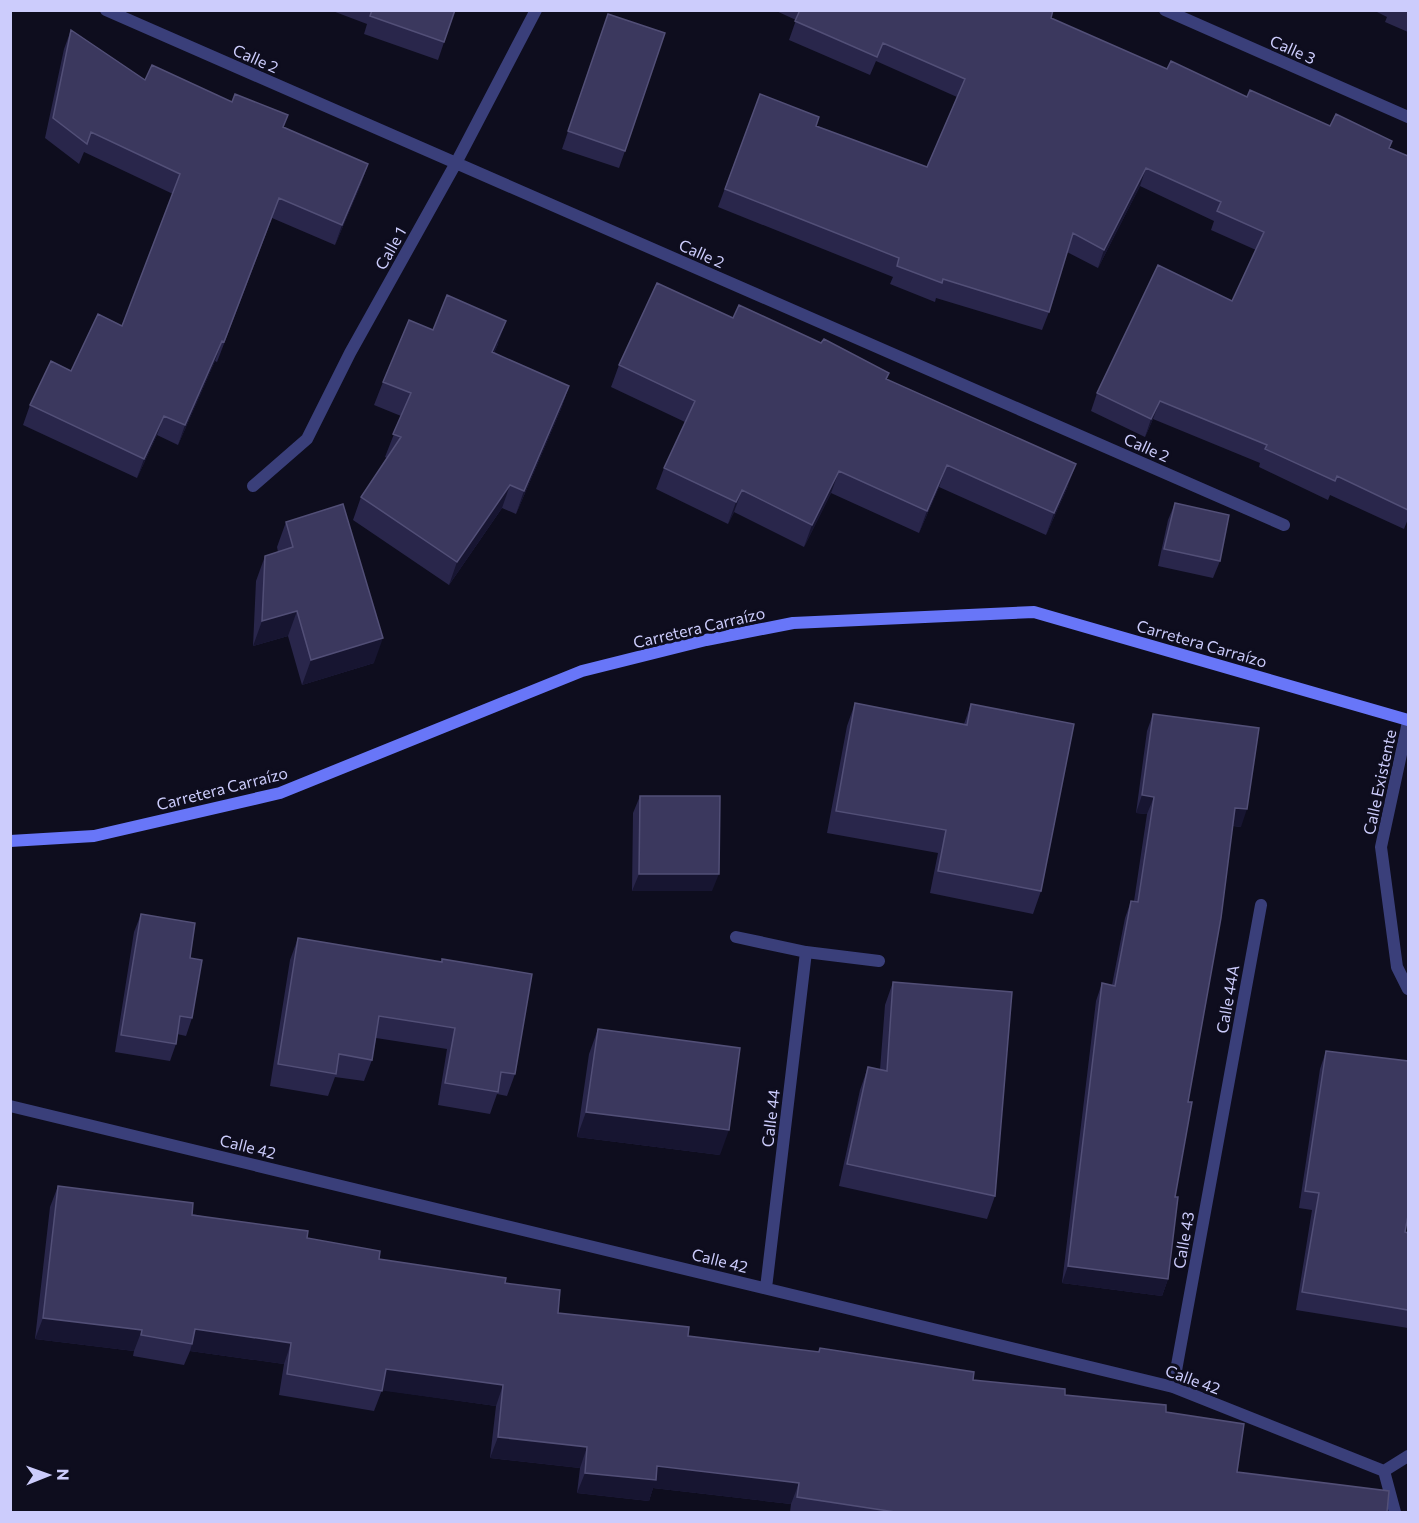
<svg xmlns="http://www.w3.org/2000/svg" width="1419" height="1523" viewBox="0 0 1419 1523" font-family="Commissioner,sans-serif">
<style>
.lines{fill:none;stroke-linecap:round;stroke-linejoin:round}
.street{stroke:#3a3f7a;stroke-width:12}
.secondary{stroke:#6876f8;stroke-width:12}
.wall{fill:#29264b}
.shaded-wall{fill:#171531}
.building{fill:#3b385e;stroke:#524f77;stroke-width:1.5}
.labels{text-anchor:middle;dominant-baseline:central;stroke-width:6;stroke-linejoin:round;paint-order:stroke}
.street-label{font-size:16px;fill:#ccccfc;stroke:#0e0d1e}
</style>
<rect width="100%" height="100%" fill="#0e0d1e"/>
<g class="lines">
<path class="street" d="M 106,10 L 1284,525
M 1165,10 L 1408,117
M 253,486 L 307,439 L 350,353 L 456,163 L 536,10
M 1408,722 L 1381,847 L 1397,967 L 1408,989
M 736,937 L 806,952 L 879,961
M 10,1106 L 1173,1387 L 1384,1471 L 1408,1456
M 766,1288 L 806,952
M 1173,1387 L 1261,905
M 1384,1471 L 1395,1512"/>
<path class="secondary" d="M 10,841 L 94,836 L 280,793 L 582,671 L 706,640 L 793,623 L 1034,612 L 1408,720"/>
</g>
<path class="wall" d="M 330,10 L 455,10 L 438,60 L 364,34 L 367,24 Z
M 774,10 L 1053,10 L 1051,18 L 1167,69 L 1330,126 L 1390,148 L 1408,156 L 1408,519 L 1404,529 L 1330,495 L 1328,500 L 1259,467 L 1260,463 L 1153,419 L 1145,437 L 1091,411 L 1097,393 L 1232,301 L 1256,250 L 1211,230 L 1214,221 L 1140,186 L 1098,268 L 1067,252 L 1049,312 L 1042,330 L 936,298 L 935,302 L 890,284 L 893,277 L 718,207 L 760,94 L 816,126 L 927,167 L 957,97 L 876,61 L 870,75 L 789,40 L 796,20 Z
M 1373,10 L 1408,10 L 1408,32 L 1385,22 L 1387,17 Z
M 608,14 L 625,151 L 619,168 L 562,149 Z
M 71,30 L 145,80 L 283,127 L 368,164 L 361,184 L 335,245 L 272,218 L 217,362 L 215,361 L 178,445 L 157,435 L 137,478 L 23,425 L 30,405 L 122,326 L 173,194 L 84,152 L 79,164 L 45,138 L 64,49 Z
M 733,318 L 821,343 L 889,373 L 887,379 L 1068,486 L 1046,535 L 939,487 L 919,533 L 831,493 L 804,547 L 734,512 L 728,524 L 656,489 L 664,468 L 685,422 L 611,387 L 619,365 Z
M 433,330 L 498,344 L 494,353 L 569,386 L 561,409 L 516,514 L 502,508 L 449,585 L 353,520 L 361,497 L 387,458 L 385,457 L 401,416 L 374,405 L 383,382 Z
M 1175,503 L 1220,561 L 1213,578 L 1158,566 L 1168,520 Z
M 286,522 L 374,663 L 302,685 L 288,636 L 253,646 L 256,581 L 265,556 L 278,552 L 277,547 Z
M 855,703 L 964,724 L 971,704 L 1041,891 L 1033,914 L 930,893 L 938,853 L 827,833 L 847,726 Z
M 1153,714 L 1241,827 L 1233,826 L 1188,1102 L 1175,1197 L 1168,1279 L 1162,1296 L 1062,1283 L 1096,1001 L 1102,983 L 1112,985 L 1125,918 L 1131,901 L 1134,901 L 1147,814 L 1136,813 L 1147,731 Z
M 640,796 L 712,891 L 632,891 L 633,813 Z
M 141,914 L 190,958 L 192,1018 L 186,1036 L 177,1034 L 176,1044 L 170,1061 L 115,1052 L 134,932 Z
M 298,938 L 441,962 L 442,959 L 515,1074 L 507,1096 L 497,1094 L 490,1114 L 438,1105 L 447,1049 L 376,1038 L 372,1060 L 364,1081 L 335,1077 L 328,1096 L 270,1086 L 290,960 Z
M 893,982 L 995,1196 L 987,1219 L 839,1186 L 860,1090 L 868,1067 L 880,1070 L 885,1005 Z
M 598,1029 L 720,1155 L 577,1137 L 589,1054 Z
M 1326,1051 L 1405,1232 L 1408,1233 L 1408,1328 L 1296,1310 L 1312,1210 L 1299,1208 L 1320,1069 Z
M 58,1186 L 307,1238 L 379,1259 L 505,1283 L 558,1313 L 688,1336 L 818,1352 L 820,1348 L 973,1380 L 1166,1412 L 1237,1472 L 1387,1512 L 790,1512 L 791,1504 L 653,1488 L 649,1501 L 577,1493 L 580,1468 L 490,1458 L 496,1406 L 382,1390 L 374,1411 L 279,1395 L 284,1364 L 190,1351 L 184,1365 L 133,1356 L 134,1351 L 35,1339 L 50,1207 Z"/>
<path class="shaded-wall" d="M 368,164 L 361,184 L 335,245 L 342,225 Z
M 1146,168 L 1140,186 L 1098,268 L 1104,250 Z
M 506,321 L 498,344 L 484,375 L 492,352 Z
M 222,341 L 215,361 L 178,445 L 185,425 Z
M 569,386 L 561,409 L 516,514 L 524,491 Z
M 1160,401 L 1153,419 L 1145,437 L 1151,419 Z
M 164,416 L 157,435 L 137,478 L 144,459 Z
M 1076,464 L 1068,486 L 1046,535 L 1054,513 Z
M 947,465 L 939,487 L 919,533 L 927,511 Z
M 839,471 L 831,493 L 804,547 L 812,525 Z
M 510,485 L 502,508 L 449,585 L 457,562 Z
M 742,490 L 734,512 L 728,524 L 736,502 Z
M 297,611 L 288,636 L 253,646 L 262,621 Z
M 383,638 L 374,663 L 302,685 L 311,660 Z
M 1142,795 L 1154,797 L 1147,814 L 1136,813 Z
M 1235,808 L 1247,809 L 1241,827 L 1229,825 Z
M 639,874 L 719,874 L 712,891 L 632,891 Z
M 586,1112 L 729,1130 L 720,1155 L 577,1137 Z
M 1068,1266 L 1168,1279 L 1162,1296 L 1062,1283 Z
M 43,1318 L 142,1330 L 134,1351 L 35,1339 Z
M 195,1329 L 291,1343 L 284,1364 L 190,1351 L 192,1344 Z
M 386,1369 L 503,1385 L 496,1406 L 378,1390 Z
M 498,1437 L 587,1447 L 580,1468 L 490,1458 Z
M 657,1466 L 799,1483 L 791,1504 L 653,1488 L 649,1501 L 577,1493 L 585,1473 Z"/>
<path class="building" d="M 372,10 L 455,10 L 444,42 L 370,16 Z
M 800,10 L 1053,10 L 1051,18 L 1167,69 L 1171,61 L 1247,97 L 1250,90 L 1330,126 L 1336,114 L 1392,141 L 1389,148 L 1408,156 L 1408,510 L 1337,476 L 1335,481 L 1265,449 L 1267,445 L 1160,401 L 1151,419 L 1097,393 L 1158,265 L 1232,301 L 1264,232 L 1217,211 L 1221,202 L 1146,168 L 1104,250 L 1073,233 L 1049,312 L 943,279 L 942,283 L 897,266 L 899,258 L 725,189 L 760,94 L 819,117 L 816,126 L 927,167 L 965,79 L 883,43 L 877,57 L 795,21 Z
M 608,14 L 665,33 L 625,151 L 568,131 Z
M 71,30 L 145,80 L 152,65 L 232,102 L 235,94 L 288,115 L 283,127 L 368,164 L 342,225 L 279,198 L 224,342 L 222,341 L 185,425 L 164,416 L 144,459 L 30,405 L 51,361 L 71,371 L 98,314 L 122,326 L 180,174 L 91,132 L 87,144 L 53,118 Z
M 657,283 L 733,318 L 739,305 L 821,343 L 824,339 L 889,373 L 886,379 L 1076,464 L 1054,513 L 947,465 L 927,511 L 839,471 L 812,525 L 742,490 L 736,502 L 664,468 L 695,401 L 619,365 Z
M 447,295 L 506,321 L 492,352 L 569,386 L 524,491 L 510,485 L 457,562 L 361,497 L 401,437 L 393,434 L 411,393 L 383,382 L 409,320 L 433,330 Z
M 1175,503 L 1229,515 L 1220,561 L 1164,549 Z
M 343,504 L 383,638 L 311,660 L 297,611 L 262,621 L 265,556 L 293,547 L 286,522 Z
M 855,703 L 967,725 L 971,704 L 1074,724 L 1041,891 L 938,871 L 946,830 L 836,811 Z
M 1153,714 L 1259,728 L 1247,809 L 1235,808 L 1221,918 L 1188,1102 L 1192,1102 L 1175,1197 L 1178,1197 L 1168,1279 L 1068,1266 L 1102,983 L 1115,986 L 1131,901 L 1138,902 L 1154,797 L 1142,795 Z
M 640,796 L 720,796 L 719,874 L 639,874 Z
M 141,914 L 195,923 L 190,958 L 202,960 L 192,1018 L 180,1016 L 176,1044 L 121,1035 Z
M 298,938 L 442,962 L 442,959 L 532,974 L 515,1074 L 501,1072 L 498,1092 L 445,1083 L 455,1028 L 379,1016 L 372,1060 L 339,1054 L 336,1074 L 278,1064 Z
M 893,982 L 1012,992 L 995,1196 L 847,1164 L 868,1067 L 887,1071 Z
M 598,1029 L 740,1048 L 729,1130 L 586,1112 Z
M 1326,1051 L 1408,1061 L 1408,1216 L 1405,1232 L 1408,1233 L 1408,1310 L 1302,1292 L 1319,1193 L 1305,1191 Z
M 58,1186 L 193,1203 L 192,1215 L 308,1231 L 307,1238 L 380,1251 L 379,1259 L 506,1278 L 505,1283 L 560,1290 L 558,1313 L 689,1327 L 688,1336 L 819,1352 L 820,1348 L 974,1372 L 973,1380 L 1065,1389 L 1065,1395 L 1166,1405 L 1166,1412 L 1244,1424 L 1237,1472 L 1389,1491 L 1387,1512 L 895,1512 L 797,1497 L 799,1483 L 657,1466 L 656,1480 L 585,1473 L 587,1447 L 498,1437 L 503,1385 L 386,1369 L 382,1391 L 287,1374 L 291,1343 L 195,1329 L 192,1344 L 141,1335 L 142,1330 L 43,1318 Z"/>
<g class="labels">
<g class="street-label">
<text transform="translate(1293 49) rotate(24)">Calle 3</text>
<text transform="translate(256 58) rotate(24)">Calle 2</text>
<text transform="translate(390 248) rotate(-61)">Calle 1</text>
<text transform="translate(702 253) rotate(24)">Calle 2</text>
<text transform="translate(1147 447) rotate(24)">Calle 2</text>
<text transform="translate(699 627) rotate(-13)">Carretera Carraízo</text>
<text transform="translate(1202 643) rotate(16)">Carretera Carraízo</text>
<text transform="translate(1379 782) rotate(-78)">Calle Existente</text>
<text transform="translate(222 788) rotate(-14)">Carretera Carraízo</text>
<text transform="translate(1227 999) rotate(-80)">Calle 44A</text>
<text transform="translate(770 1118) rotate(-83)">Calle 44</text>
<text transform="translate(248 1146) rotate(14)">Calle 42</text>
<text transform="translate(1183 1240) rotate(-80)">Calle 43</text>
<text transform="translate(720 1260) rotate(14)">Calle 42</text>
<text transform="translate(1193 1379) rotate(20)">Calle 42</text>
</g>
</g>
<rect width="1419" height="1523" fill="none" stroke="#ccccfc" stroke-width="24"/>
<g transform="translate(48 1475) rotate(89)" stroke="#0e0d1e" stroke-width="4.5" paint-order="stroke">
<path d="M0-4.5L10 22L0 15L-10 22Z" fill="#ccccfc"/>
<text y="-9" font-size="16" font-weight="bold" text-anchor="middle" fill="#ccccfc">N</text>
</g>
</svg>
